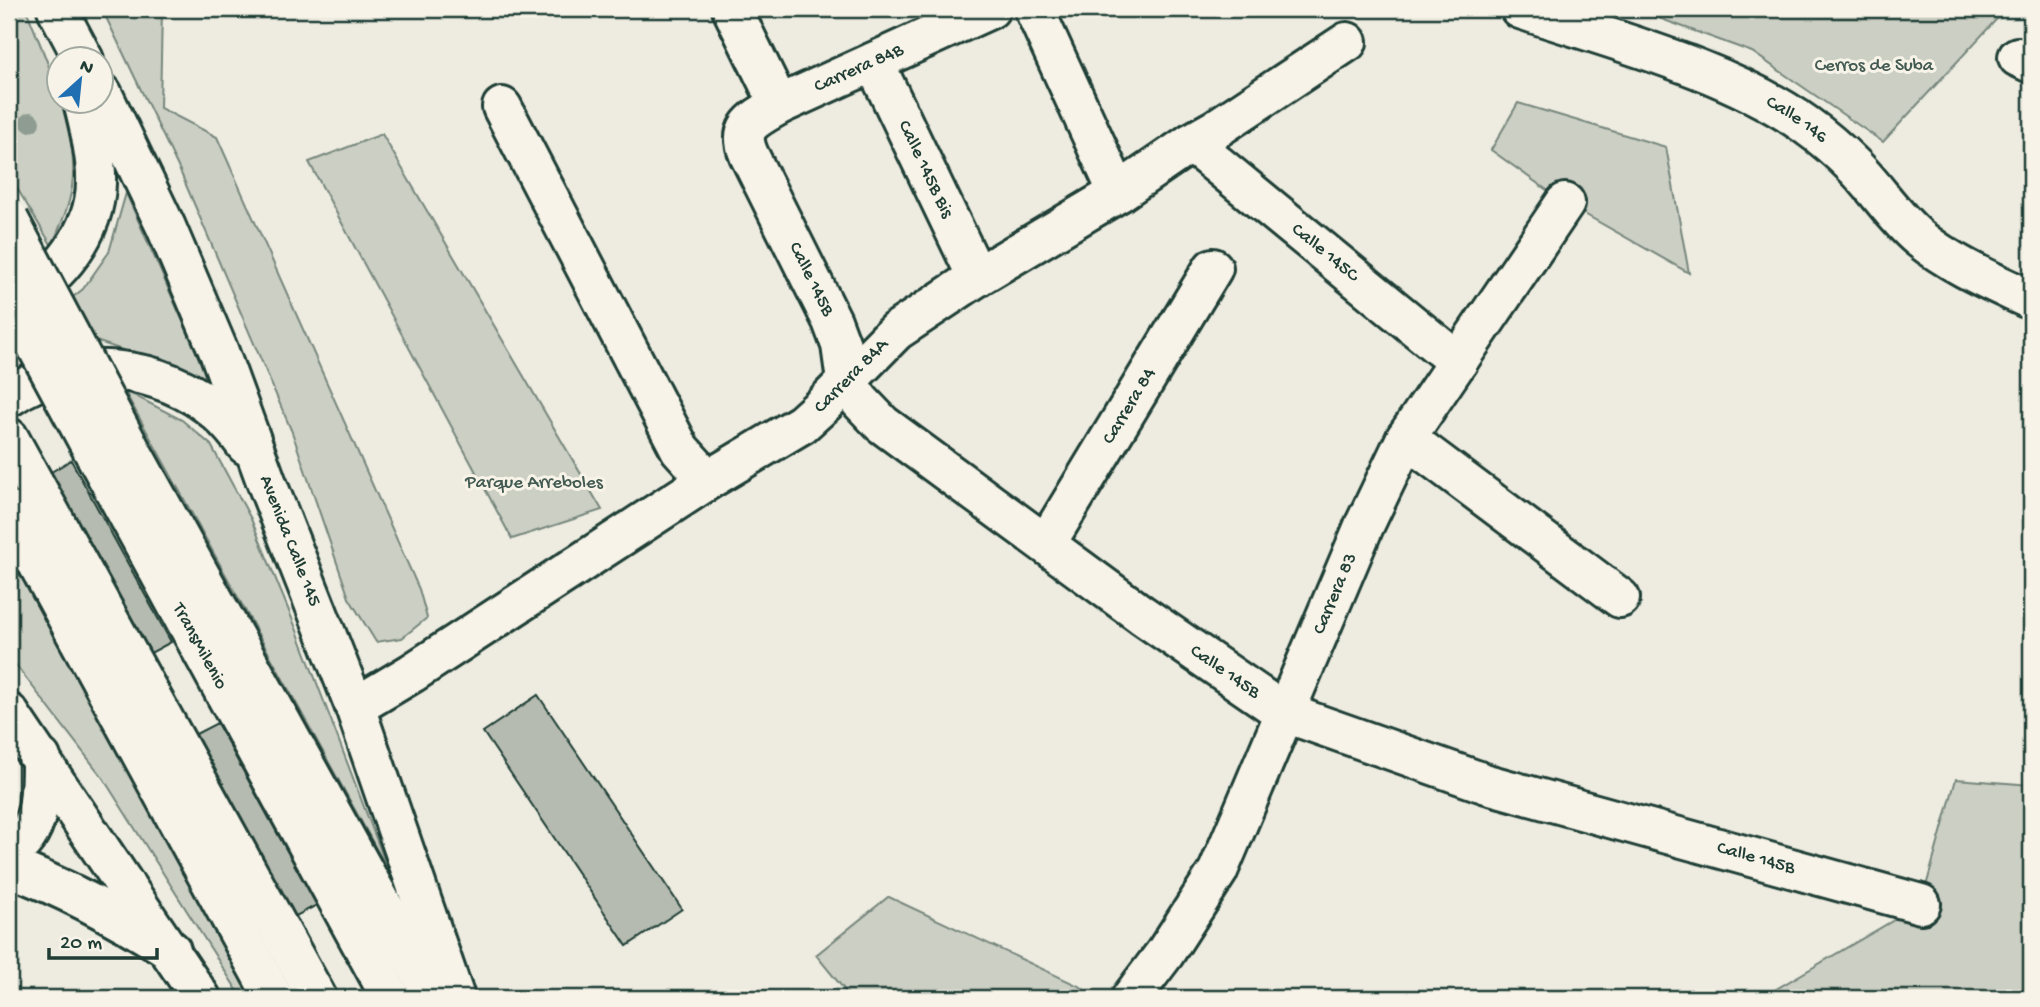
<svg xmlns="http://www.w3.org/2000/svg" width="2040" height="1007" viewBox="0 0 2040 1007" font-family="'Gochi Hand',sans-serif">
<style>
.green{fill:#cccfc4;stroke:#76867c;stroke-width:2}
.building{fill:#b5bbb0;stroke:#1f3d34;stroke-width:2}
.lines{fill:none;stroke-linecap:round;stroke-linejoin:round}
.minor-casing{stroke:#1f3d34;stroke-width:44}
.major-casing{stroke:#1f3d34;stroke-width:44}
.minor{stroke:#f7f3e8;stroke-width:38}
.major{stroke:#f7f3e8;stroke-width:38}
.minor-bridge-casing{stroke:#1f3d34;stroke-width:44;stroke-linecap:butt}
.major-bridge-casing{stroke:#1f3d34;stroke-width:44;stroke-linecap:butt}
.minor-bridge{stroke:#f7f3e8;stroke-width:38}
.major-bridge{stroke:#f7f3e8;stroke-width:38}
.tree{fill:#8f9c92}
.labels{text-anchor:middle;dominant-baseline:central;stroke-width:6;stroke-linejoin:round;paint-order:stroke}
.park-label{font-size:19px;fill:#425a51;stroke:#f7f3e8}
.street-label{font-size:19px;fill:#1f3d34;stroke:#f7f3e8}
</style>
<rect width="100%" height="100%" fill="#eeece1"/>
<filter id="ink" filterUnits="userSpaceOnUse"><feTurbulence type="fractalNoise" baseFrequency=".0143" numOctaves="2"/><feDisplacementMap in="SourceGraphic" scale="14" xChannelSelector="R" yChannelSelector="G"/><feConvolveMatrix kernelMatrix="1 2 1 2 8 2 1 2 1" color-interpolation-filters="sRGB"/></filter>
<g filter="url(#ink)">
<path class="green" d="M 9,9 L 26,9 C 47,63 86,142 69,201 C 65,216 58,231 52,246 L 9,175 Z
M 102,9 L 162,9 L 160,108 L 217,137 L 419,589 L 427,618 L 402,638 L 376,642 L 349,598 L 292,432 L 180,171 Z
M 1634,9 L 2006,9 L 1883,142 L 1752,52 Z
M 1518,103 L 1666,147 L 1689,273 L 1565,203 L 1491,150 Z
M 382,134 L 602,510 L 512,539 L 309,162 Z
M 126,193 L 215,394 L 146,358 L 96,341 L 52,343 L 9,359 L 9,331 L 44,320 L 83,289 L 109,252 Z
M 124,390 L 182,420 L 211,445 L 251,519 L 296,628 L 388,870 Z
M 9,550 L 257,998 L 242,998 L 103,778 L 9,656 Z
M 1956,779 L 2031,785 L 2031,998 L 1761,998 L 1921,904 Z
M 888,897 L 889,897 L 1083,988 L 1075,998 L 851,998 L 816,955 Z"/>
<path class="building" d="M 71,460 L 171,642 L 147,655 L 48,474 Z
M 538,695 L 682,909 L 627,946 L 483,732 Z
M 217,723 L 317,905 L 292,918 L 192,736 Z"/>
<g class="lines">
<g class="minor-casing">
<g id="minor">
<path d="M 732,9 L 779,105"/>
<path id="s1" d="M 990,9 L 779,105 C 756,119 736,125 749,155 L 832,321 L 841,345 L 846,381 L 860,401 L 882,424 L 1142,615 L 1283,712 L 1487,784 L 1921,904"/>
<path d="M 1034,9 L 1118,193"/>
<path id="s2" d="M 1520,9 C 1609,39 1730,70 1806,125 C 1823,137 1840,152 1855,167 C 1877,189 1894,217 1919,238 C 1952,265 1993,282 2031,300"/>
<path d="M 2018,57 L 2031,63"/>
<path id="s3" d="M 874,62 L 977,277"/>
<path d="M 502,107 L 680,449 L 708,480"/>
<path id="s4" d="M 1191,143 L 1458,362"/>
<path d="M 9,438 L 317,998"/>
<path d="M 1406,438 L 1620,598"/>
<path id="s5" d="M 99,462 L 391,998"/>
<path id="s6" d="M 1046,544 L 1213,268"/>
<path id="s7" d="M 355,707 L 412,673 L 708,480 L 802,424 L 823,405 L 896,331 L 977,277 L 1118,193 L 1191,143 L 1214,130 L 1347,42"/>
<path d="M 9,853 C 42,833 41,792 41,758"/>
<path d="M 9,867 C 66,888 119,917 171,950"/>
<path id="s8" d="M 1131,998 L 1165,953 L 1218,871 L 1364,526 L 1406,438 L 1565,203"/>
</g>
</g>
<g class="major-casing">
<g id="major">
<path d="M 57,9 L 84,60"/>
<path id="s9" d="M 102,93 L 166,227 L 219,352 L 266,481 L 355,707 L 455,998"/>
<path d="M 17,300 C 59,278 95,232 96,183 C 97,159 89,125 83,102"/>
<path d="M 9,397 C 70,354 163,364 218,413 C 228,422 238,434 246,445"/>
<path d="M 128,445 L 434,998"/>
<path d="M 9,511 L 274,998"/>
<path d="M 9,713 L 201,998"/>
</g>
</g>
<use href="#minor" class="minor"/>
<use href="#major" class="major"/>
<g class="minor-bridge-casing">
<path id="minor-bridge" d="M 9,295 L 99,462"/>
</g>
<g class="major-bridge-casing">
<path id="major-bridge" d="M 9,220 L 128,445"/>
</g>
<use href="#minor-bridge" class="minor-bridge"/>
<use href="#major-bridge" class="major-bridge"/>
</g>
<circle class="tree" cx="30" cy="122" r="10"/>
</g>
<g class="labels">
<g class="park-label">
<text x="1874" y="66">Cerros de Suba</text>
<text x="534" y="483">Parque Arreboles</text>
</g>
<g class="street-label">
<text transform="translate(859 69) rotate(-24)">Carrera 84B</text>
<text stroke="none"><textPath href="#s2" startOffset="299">Calle 146</textPath></text>
<text stroke="none"><textPath href="#s3" startOffset="119">Calle 145B Bis</textPath></text>
<text stroke="none"><textPath href="#s4" startOffset="173">Calle 145C</textPath></text>
<text stroke="none"><textPath href="#s1" startOffset="438">Calle 145B</textPath></text>
<text stroke="none"><textPath href="#s7" startOffset="598">Carrera 84A</textPath></text>
<text stroke="none"><textPath href="#s6" startOffset="161">Carrera 84</textPath></text>
<text stroke="none"><textPath href="#s9" startOffset="486">Avenida Calle 145</textPath></text>
<text stroke="none"><textPath href="#s8" startOffset="455">Carrera 83</textPath></text>
<text stroke="none"><textPath href="#s5" startOffset="210">TransMilenio</textPath></text>
<text stroke="none"><textPath href="#s1" startOffset="1026">Calle 145B</textPath></text>
<text stroke="none"><textPath href="#s1" startOffset="1592">Calle 145B</textPath></text>
</g>
</g>
<rect width="2040" height="1007" fill="none" stroke="#f7f3e8" stroke-width="35"/>
<rect x="18" y="18" width="2005" height="972" fill="none" stroke="#1f3d34" stroke-width="2.5" filter="url(#ink)"/>
<g transform="translate(80 80) rotate(27)"><circle r="33" fill="#f7f3e8" stroke="#a1aaa0" stroke-width="2"/>
<path d="M0-5L12 26L0 18L-12 26Z" fill="#1f6fb2"/>
<text y="-10" font-size="19" font-weight="bold" text-anchor="middle" fill="#1f3d34">N</text>
</g>
<path d="M49 948v10h108v-10" fill="none" stroke="#1f3d34" stroke-width="3.5"/>
<text x="60" y="948" font-size="21" fill="#1f3d34" stroke="#f7f3e8" stroke-width="5" paint-order="stroke">20 m</text>
</svg>
